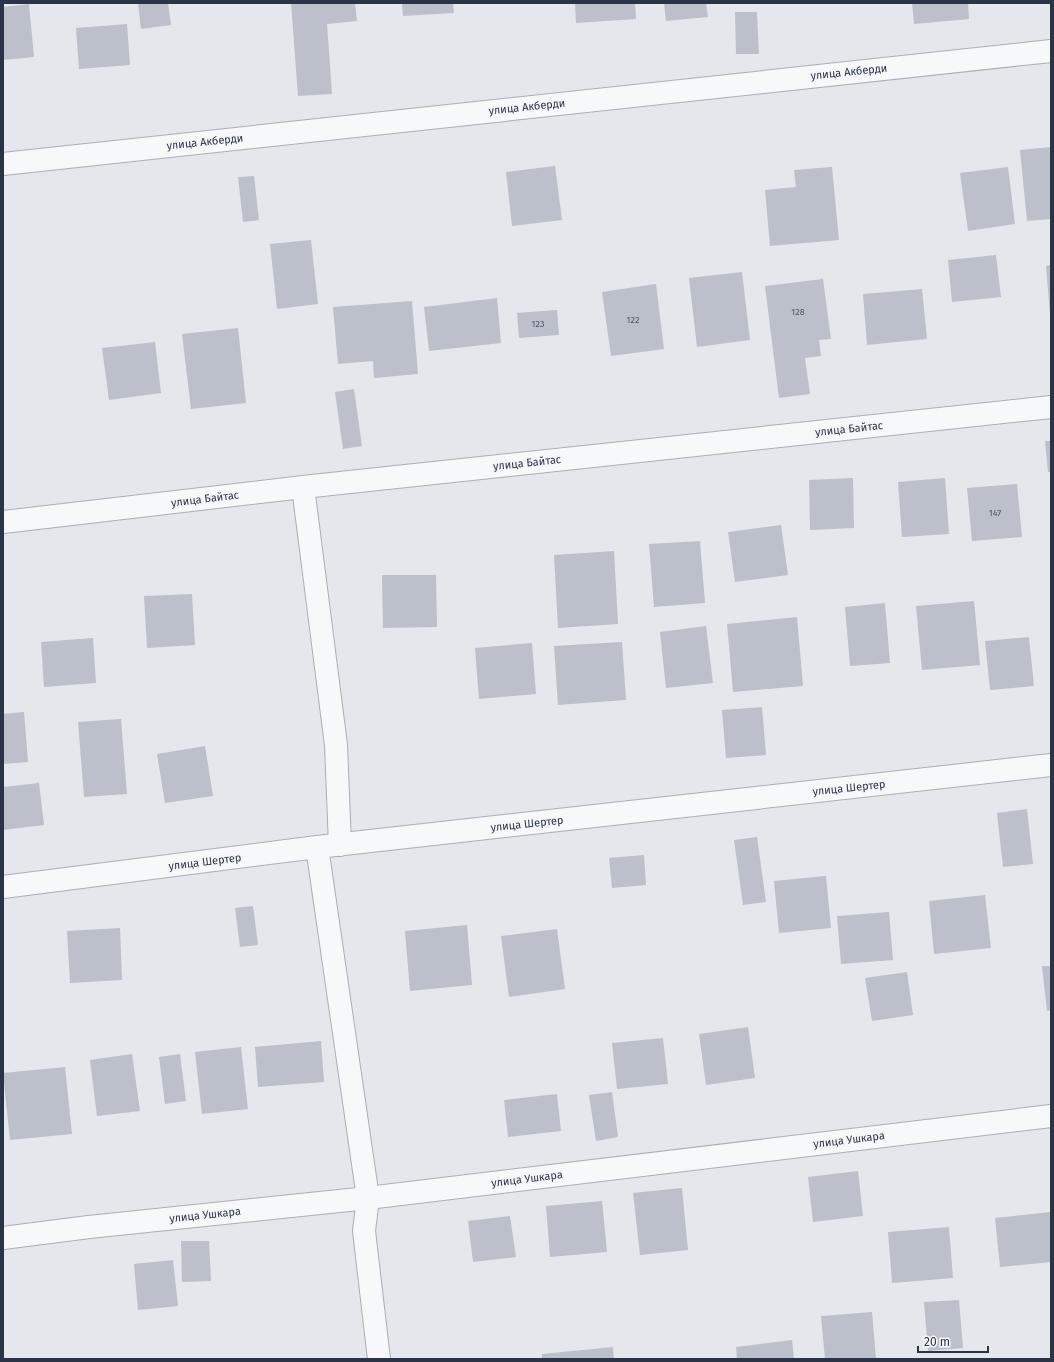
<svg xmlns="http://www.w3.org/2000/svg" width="1054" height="1362" viewBox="0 0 1054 1362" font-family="'Fira Sans',sans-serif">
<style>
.building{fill:#bbc0ca}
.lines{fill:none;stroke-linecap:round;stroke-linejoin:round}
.street-casing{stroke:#a9aeb7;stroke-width:24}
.street{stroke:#f7f8fa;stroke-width:22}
.labels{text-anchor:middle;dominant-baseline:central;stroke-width:4;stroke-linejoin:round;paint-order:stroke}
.number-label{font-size:9px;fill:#4f5766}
.street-label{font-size:11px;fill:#2b3445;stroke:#f4f6f9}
</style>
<rect width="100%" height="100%" fill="#e4e7ec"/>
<path class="building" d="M 138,3 L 168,3 L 171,25 L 141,29 Z
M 291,3 L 355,3 L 357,21 L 327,24 L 332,94 L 298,96 Z
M 402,3 L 453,3 L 454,13 L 403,16 Z
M 575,3 L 635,3 L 636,19 L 576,23 Z
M 664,3 L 706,3 L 708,17 L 666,21 Z
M 912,3 L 968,3 L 969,19 L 914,24 Z
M 29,4 L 34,57 L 3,60 L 3,7 Z
M 735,12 L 757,12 L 759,54 L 736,54 Z
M 127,24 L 130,65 L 79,69 L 76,28 Z
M 1051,147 L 1051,219 L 1027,221 L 1020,150 Z
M 555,166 L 562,220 L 512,226 L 506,172 Z
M 832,167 L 839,240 L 770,246 L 765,190 L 796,187 L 794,170 Z
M 1008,167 L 1015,224 L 968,231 L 960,173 Z
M 254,176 L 259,220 L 243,222 L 238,177 Z
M 311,240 L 318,304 L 277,309 L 270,244 Z
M 996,255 L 1001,297 L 952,302 L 948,260 Z
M 1051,265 L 1051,315 L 1050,315 L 1046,266 Z
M 742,272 L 750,340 L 697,347 L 689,278 Z
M 823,279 L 831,339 L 819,340 L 821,356 L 805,358 L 810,394 L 779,398 L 765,286 Z
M 656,284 L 664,349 L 611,356 L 602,292 Z
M 922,289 L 927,339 L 867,345 L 863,294 Z
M 497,298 L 501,343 L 429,351 L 424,307 Z
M 412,301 L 418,374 L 374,378 L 373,361 L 338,364 L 333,307 Z
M 557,310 L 559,335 L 519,338 L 517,313 Z
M 238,328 L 246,403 L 191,409 L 182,334 Z
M 155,342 L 161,393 L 109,400 L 102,348 Z
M 354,389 L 362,446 L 343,449 L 335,392 Z
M 1045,441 L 1051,441 L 1051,472 L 1048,472 Z
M 853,478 L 854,528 L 810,530 L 809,480 Z
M 945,478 L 949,534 L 902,537 L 898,482 Z
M 1017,484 L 1022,537 L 972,541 L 967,488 Z
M 781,525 L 788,575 L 735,582 L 728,532 Z
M 700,541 L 705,603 L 654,607 L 649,544 Z
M 614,551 L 618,624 L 558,628 L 554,555 Z
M 382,575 L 436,575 L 437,627 L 383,628 Z
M 192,594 L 195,645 L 147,648 L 144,596 Z
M 974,601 L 980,665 L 922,670 L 916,606 Z
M 885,603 L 890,663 L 850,666 L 845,607 Z
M 797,617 L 803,686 L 733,692 L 727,624 Z
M 706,626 L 713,683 L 666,688 L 660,632 Z
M 1029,637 L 1034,686 L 990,690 L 985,641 Z
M 93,638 L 96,683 L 44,687 L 41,642 Z
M 622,642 L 626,700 L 558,705 L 554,646 Z
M 532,643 L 536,694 L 479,699 L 475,648 Z
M 762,707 L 766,755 L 726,758 L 722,710 Z
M 24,712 L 28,762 L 3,764 L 3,714 Z
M 121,719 L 127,794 L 84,797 L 78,722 Z
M 205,746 L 213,796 L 165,803 L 157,754 Z
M 39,783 L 44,825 L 3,830 L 3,787 Z
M 1027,809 L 1033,864 L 1003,867 L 997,813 Z
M 757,837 L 766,902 L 743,905 L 734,840 Z
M 644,855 L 646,885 L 612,888 L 609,858 Z
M 826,876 L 831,928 L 779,933 L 774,881 Z
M 985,895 L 991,948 L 934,954 L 929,901 Z
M 253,906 L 258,945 L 240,947 L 235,908 Z
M 889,912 L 893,960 L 841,964 L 837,916 Z
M 467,925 L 472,985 L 410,991 L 405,931 Z
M 120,928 L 122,980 L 70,983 L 67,931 Z
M 557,929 L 565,989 L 509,997 L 501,936 Z
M 1042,966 L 1051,966 L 1051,1010 L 1047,1011 Z
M 907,972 L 913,1015 L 872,1021 L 865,978 Z
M 748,1027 L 755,1078 L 706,1085 L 699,1034 Z
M 663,1038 L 668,1084 L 617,1089 L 612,1043 Z
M 321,1041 L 324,1082 L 258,1087 L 255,1047 Z
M 241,1047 L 248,1109 L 202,1114 L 195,1052 Z
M 132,1054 L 140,1111 L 97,1116 L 90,1060 Z
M 180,1054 L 186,1101 L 165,1104 L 159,1057 Z
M 65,1067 L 72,1134 L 10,1140 L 3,1073 Z
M 612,1092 L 618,1137 L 596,1141 L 589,1095 Z
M 557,1094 L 561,1131 L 508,1137 L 504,1100 Z
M 858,1171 L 863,1216 L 813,1222 L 808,1177 Z
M 682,1188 L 688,1250 L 640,1255 L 633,1193 Z
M 602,1201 L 607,1252 L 550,1257 L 546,1206 Z
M 1051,1212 L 1051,1262 L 1000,1267 L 995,1218 Z
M 510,1216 L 516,1257 L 473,1262 L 468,1221 Z
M 949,1227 L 953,1278 L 892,1283 L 888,1232 Z
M 181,1241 L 209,1241 L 211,1281 L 182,1282 Z
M 173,1260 L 178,1306 L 138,1310 L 134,1264 Z
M 959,1300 L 963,1348 L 928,1351 L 924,1302 Z
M 872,1312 L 876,1359 L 825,1359 L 821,1316 Z
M 792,1340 L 794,1359 L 737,1359 L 736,1347 Z
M 613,1347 L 614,1359 L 542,1359 L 542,1354 Z"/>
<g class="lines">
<g class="street-casing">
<path id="street" d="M 3,164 L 1051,51
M 303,487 L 336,745 L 340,845
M 3,522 L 303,487 L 1051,407
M 317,847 L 368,1198 L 364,1231 L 379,1359
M 3,887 L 317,847 L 1051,765
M 3,1238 L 89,1227 L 368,1198 L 1051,1116"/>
</g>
<use href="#street" class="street"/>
</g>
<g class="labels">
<g class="number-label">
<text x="798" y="312">128</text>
<text x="633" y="320">122</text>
<text x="538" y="324">123</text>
<text x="995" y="513">147</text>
</g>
<g class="street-label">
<text transform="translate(849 72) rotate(-6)">улица Акберди</text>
<text transform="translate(527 107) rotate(-6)">улица Акберди</text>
<text transform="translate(205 142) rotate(-6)">улица Акберди</text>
<text transform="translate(849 429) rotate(-6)">улица Байтас</text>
<text transform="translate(527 463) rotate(-6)">улица Байтас</text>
<text transform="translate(205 499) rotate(-7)">улица Байтас</text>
<text transform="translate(849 788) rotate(-6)">улица Шертер</text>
<text transform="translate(527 824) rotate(-6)">улица Шертер</text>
<text transform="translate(205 862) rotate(-7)">улица Шертер</text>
<text transform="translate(849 1140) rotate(-7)">улица Ушкара</text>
<text transform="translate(527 1179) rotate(-7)">улица Ушкара</text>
<text transform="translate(205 1215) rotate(-6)">улица Ушкара</text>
</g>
</g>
<rect width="1054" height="1362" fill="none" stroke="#2b3445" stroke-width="8"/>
<path d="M918 1346v6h70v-6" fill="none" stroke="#2b3445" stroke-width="2"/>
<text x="924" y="1346" font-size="12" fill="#2b3445" stroke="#f4f6f9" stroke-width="3" paint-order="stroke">20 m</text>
</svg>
